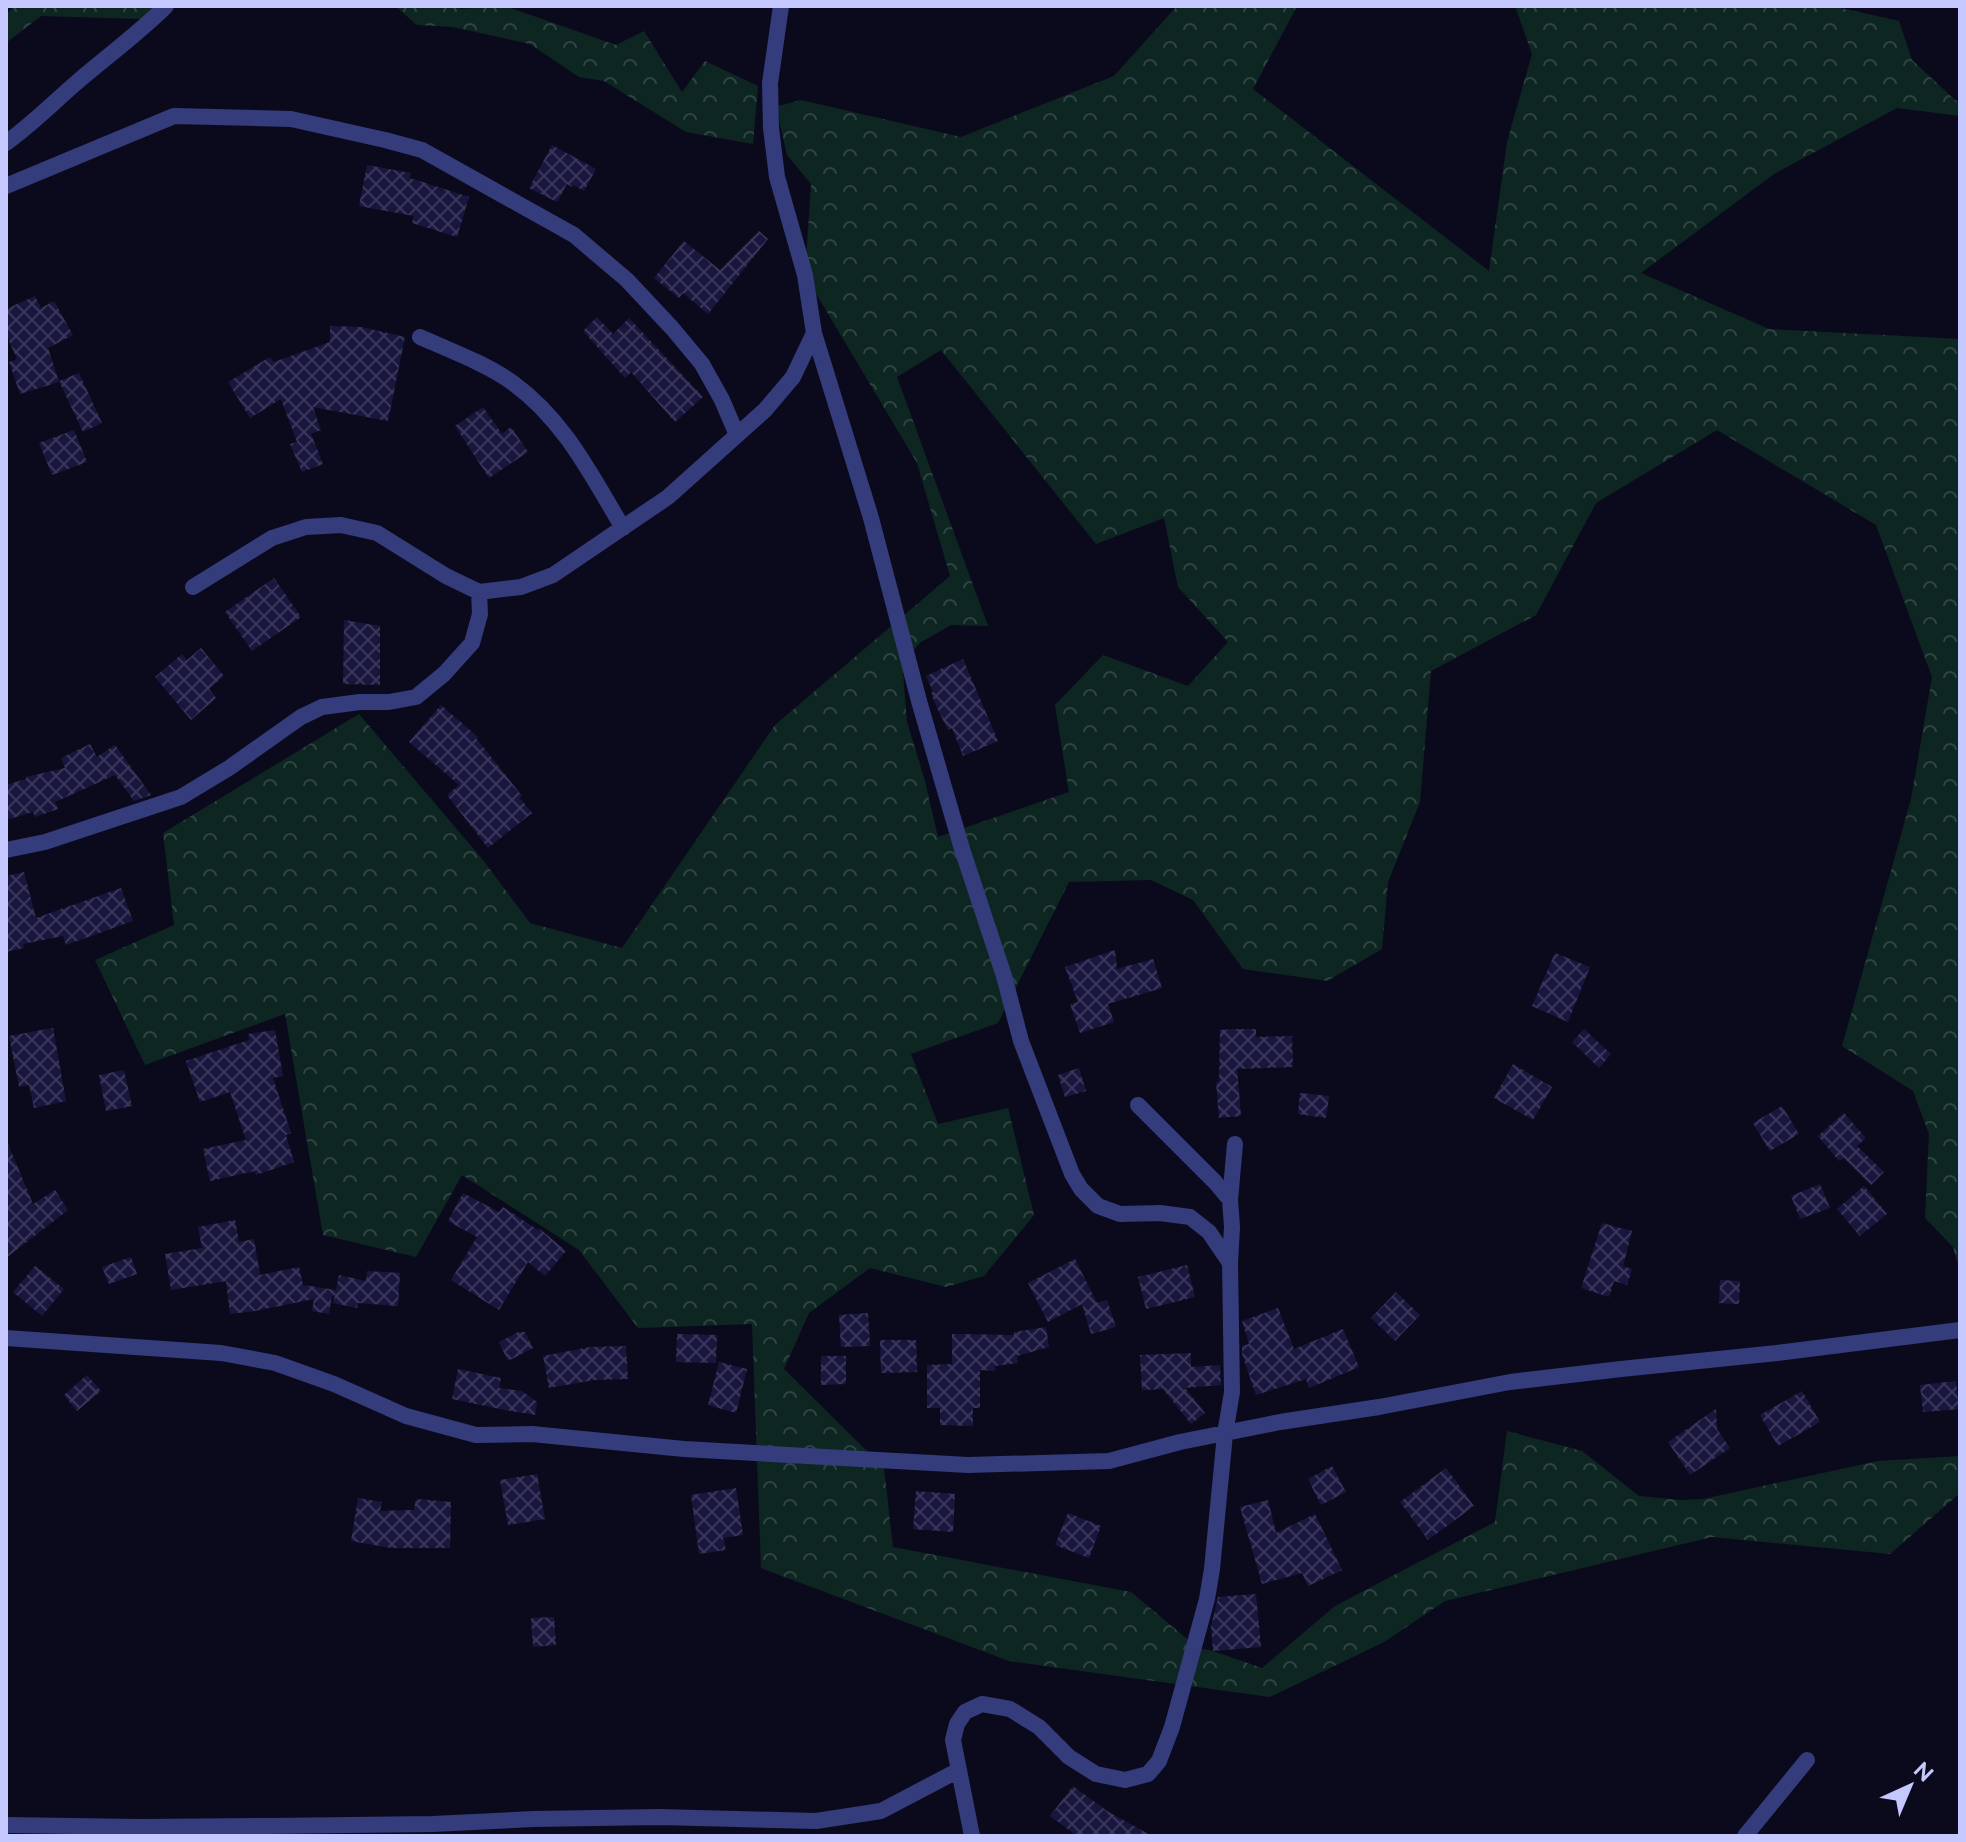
<svg xmlns="http://www.w3.org/2000/svg" width="1966" height="1842" viewBox="0 0 1966 1842" font-family="Raleway,sans-serif">
<style>
.forest{fill:url(#forest-crowns);fill-rule:evenodd}
.building{fill:url(#building-cross-hatch)}
.lines{fill:none;stroke-linecap:round;stroke-linejoin:round}
.minor{stroke:#343c7c;stroke-width:16}
.tertiary{stroke:#343c7c;stroke-width:16}
</style>
<defs>
<pattern id="forest-crowns" width="20" height="18" patternUnits="userSpaceOnUse" patternTransform="scale(2)"><rect width="20" height="18" fill="#0d2621"/><path d="M2 6a3 3 0 1 1 6 0M12 15a3 3 0 1 1 6 0" fill="none" stroke="#2f4442"/></pattern>
<pattern id="building-cross-hatch" width="8" height="8" patternUnits="userSpaceOnUse" patternTransform="scale(2)"><rect width="8" height="8" fill="#18163d"/><path d="M0 0l8 8M0 8l8-8" fill="none" stroke="#38365a"/></pattern>
</defs>
<rect width="100%" height="100%" fill="#0b0a1c"/>
<path class="forest" d="M 14,6 L 156,6 L 142,19 L 41,16 L 6,43 L 6,15 Z
M 395,6 L 458,6 L 460,9 L 505,6 L 616,45 L 644,31 L 682,92 L 705,61 L 758,86 L 753,144 L 686,132 L 604,81 L 579,77 L 530,44 L 453,27 L 417,25 Z
M 1177,6 L 1297,6 L 1253,89 L 1489,271 L 1507,142 L 1532,54 L 1515,6 L 1832,6 L 1899,21 L 1912,60 L 1955,100 L 1960,102 L 1960,116 L 1897,108 L 1774,174 L 1641,273 L 1769,329 L 1960,339 L 1960,1272 L 1953,1247 L 1925,1218 L 1929,1134 L 1913,1091 L 1842,1046 L 1911,799 L 1932,677 L 1876,525 L 1717,430 L 1596,503 L 1536,615 L 1431,671 L 1420,802 L 1388,882 L 1382,949 L 1327,981 L 1243,969 L 1193,900 L 1151,880 L 1069,882 L 998,1023 L 911,1054 L 938,1124 L 1008,1108 L 1034,1215 L 984,1276 L 946,1287 L 870,1268 L 809,1313 L 784,1369 L 884,1468 L 893,1547 L 1131,1592 L 1198,1648 L 1213,1651 L 1262,1668 L 1335,1606 L 1495,1522 L 1507,1431 L 1582,1451 L 1639,1496 L 1681,1500 L 1703,1499 L 1878,1461 L 1960,1456 L 1960,1493 L 1890,1554 L 1712,1537 L 1445,1601 L 1384,1642 L 1270,1697 L 1009,1661 L 761,1568 L 752,1324 L 638,1328 L 579,1250 L 462,1175 L 416,1257 L 323,1235 L 285,1014 L 145,1065 L 95,960 L 174,925 L 163,833 L 359,714 L 483,860 L 530,923 L 622,948 L 775,725 L 950,576 L 917,463 L 805,275 L 811,184 L 787,155 L 780,125 L 778,106 L 801,100 L 961,137 L 1114,76 ZM 941,350 L 1096,544 L 1164,518 L 1178,587 L 1228,642 L 1188,686 L 1103,655 L 1055,705 L 1069,792 L 938,837 L 925,781 L 907,722 L 902,662 L 921,642 L 951,625 L 988,626 L 897,377 Z"/>
<path class="building" d="M 552,145 L 596,169 L 584,191 L 573,185 L 572,187 L 567,184 L 557,202 L 529,188 Z
M 367,165 L 411,173 L 410,178 L 469,197 L 457,237 L 412,223 L 414,216 L 359,206 Z
M 759,231 L 768,239 L 708,314 L 683,293 L 679,298 L 654,278 L 684,241 L 720,270 Z
M 35,296 L 41,308 L 54,301 L 73,335 L 48,348 L 59,382 L 20,394 L 9,362 L 17,359 L 6,334 L 6,309 Z
M 597,317 L 613,334 L 629,318 L 703,397 L 675,422 L 631,372 L 625,378 L 583,331 Z
M 330,326 L 361,327 L 405,337 L 388,421 L 313,407 L 321,430 L 311,434 L 323,464 L 302,472 L 290,444 L 297,442 L 281,399 L 250,418 L 228,382 L 270,357 L 274,362 L 330,342 Z
M 79,373 L 102,423 L 83,432 L 59,381 Z
M 483,407 L 502,434 L 511,427 L 528,452 L 489,478 L 455,426 Z
M 74,430 L 87,462 L 52,475 L 39,443 Z
M 274,578 L 301,617 L 252,651 L 225,612 Z
M 344,620 L 380,626 L 380,685 L 343,684 Z
M 201,648 L 224,676 L 209,689 L 216,698 L 191,720 L 155,677 L 182,654 L 187,660 Z
M 963,659 L 998,741 L 963,756 L 952,728 L 948,730 L 937,708 L 931,693 L 933,692 L 926,676 Z
M 441,705 L 478,737 L 476,738 L 522,796 L 520,798 L 532,813 L 488,848 L 447,795 L 459,785 L 409,742 Z
M 90,744 L 97,757 L 115,745 L 151,795 L 134,801 L 115,775 L 55,802 L 58,809 L 35,817 L 33,812 L 6,820 L 6,785 L 26,779 L 26,777 L 65,768 L 61,758 Z
M 24,872 L 36,918 L 121,888 L 133,921 L 66,945 L 63,936 L 23,944 L 24,948 L 6,952 L 6,876 Z
M 1115,950 L 1117,969 L 1153,959 L 1162,988 L 1108,1004 L 1114,1022 L 1080,1033 L 1070,1004 L 1078,1002 L 1065,967 Z
M 1555,953 L 1590,967 L 1568,1022 L 1532,1006 Z
M 53,1028 L 66,1101 L 34,1108 L 29,1085 L 19,1087 L 9,1036 Z
M 1234,1029 L 1256,1029 L 1256,1037 L 1292,1036 L 1293,1067 L 1237,1069 L 1241,1116 L 1219,1118 L 1216,1082 L 1219,1082 L 1220,1030 Z
M 1584,1029 L 1611,1054 L 1599,1068 L 1572,1042 Z
M 275,1030 L 283,1076 L 273,1078 L 291,1133 L 286,1135 L 294,1162 L 256,1175 L 255,1171 L 210,1181 L 203,1149 L 246,1140 L 230,1092 L 200,1102 L 186,1061 L 249,1040 L 248,1034 Z
M 1513,1064 L 1552,1087 L 1533,1120 L 1494,1098 Z
M 1079,1068 L 1086,1091 L 1065,1097 L 1058,1075 Z
M 124,1070 L 132,1106 L 106,1111 L 99,1075 Z
M 1300,1093 L 1329,1096 L 1326,1118 L 1298,1114 Z
M 1782,1106 L 1799,1134 L 1770,1151 L 1753,1123 Z
M 1844,1113 L 1866,1138 L 1857,1146 L 1884,1172 L 1871,1185 L 1844,1158 L 1839,1161 L 1818,1136 Z
M 6,1139 L 33,1204 L 55,1190 L 68,1210 L 6,1258 Z
M 1820,1184 L 1830,1208 L 1800,1219 L 1791,1196 Z
M 1864,1186 L 1887,1214 L 1860,1236 L 1837,1209 Z
M 463,1193 L 499,1212 L 503,1207 L 538,1230 L 540,1229 L 566,1251 L 545,1276 L 528,1262 L 499,1310 L 451,1280 L 477,1237 L 448,1221 Z
M 235,1220 L 239,1242 L 254,1239 L 260,1275 L 299,1267 L 303,1285 L 336,1290 L 339,1275 L 366,1281 L 367,1271 L 400,1273 L 398,1306 L 358,1303 L 357,1308 L 333,1303 L 335,1295 L 332,1296 L 329,1314 L 312,1311 L 314,1299 L 255,1311 L 230,1314 L 226,1281 L 171,1290 L 165,1254 L 202,1248 L 198,1227 Z
M 1602,1223 L 1632,1231 L 1623,1266 L 1632,1269 L 1627,1285 L 1614,1281 L 1609,1297 L 1581,1288 Z
M 131,1257 L 137,1274 L 109,1284 L 102,1267 Z
M 1075,1259 L 1097,1303 L 1107,1300 L 1116,1327 L 1091,1334 L 1082,1304 L 1048,1322 L 1028,1283 Z
M 1187,1265 L 1195,1297 L 1146,1309 L 1138,1277 Z
M 35,1266 L 64,1289 L 42,1316 L 13,1292 Z
M 1720,1280 L 1740,1281 L 1739,1304 L 1719,1303 Z
M 1396,1292 L 1420,1315 L 1395,1341 L 1371,1318 Z
M 1278,1308 L 1294,1349 L 1343,1329 L 1359,1367 L 1309,1388 L 1306,1379 L 1256,1395 L 1242,1354 L 1242,1346 L 1249,1344 L 1242,1321 Z
M 868,1313 L 870,1346 L 841,1347 L 839,1315 Z
M 1046,1327 L 1049,1347 L 1017,1356 L 1018,1363 L 995,1366 L 995,1371 L 980,1370 L 980,1408 L 973,1408 L 973,1426 L 940,1425 L 940,1408 L 927,1408 L 927,1365 L 952,1364 L 952,1334 L 1014,1335 L 1014,1332 Z
M 518,1332 L 525,1332 L 533,1348 L 508,1361 L 499,1342 Z
M 677,1334 L 717,1335 L 716,1363 L 676,1362 Z
M 880,1340 L 916,1340 L 917,1372 L 881,1373 Z
M 626,1346 L 628,1379 L 594,1380 L 549,1388 L 543,1356 L 590,1347 Z
M 1191,1353 L 1191,1367 L 1220,1365 L 1221,1385 L 1185,1388 L 1205,1413 L 1191,1424 L 1163,1389 L 1142,1390 L 1140,1355 Z
M 821,1356 L 846,1356 L 846,1384 L 821,1385 Z
M 719,1362 L 747,1369 L 736,1413 L 708,1405 Z
M 458,1369 L 501,1378 L 499,1388 L 522,1391 L 537,1402 L 535,1415 L 505,1410 L 452,1399 Z
M 87,1375 L 101,1391 L 77,1411 L 64,1395 Z
M 1956,1381 L 1959,1409 L 1923,1412 L 1920,1385 Z
M 1802,1391 L 1820,1422 L 1778,1446 L 1760,1415 Z
M 1716,1409 L 1717,1429 L 1730,1448 L 1690,1475 L 1668,1442 Z
M 1332,1466 L 1346,1492 L 1321,1505 L 1308,1479 Z
M 1446,1468 L 1474,1506 L 1428,1540 L 1400,1502 Z
M 537,1474 L 545,1519 L 508,1525 L 500,1480 Z
M 736,1488 L 743,1535 L 723,1538 L 726,1550 L 699,1554 L 691,1495 Z
M 916,1491 L 955,1494 L 953,1532 L 913,1529 Z
M 358,1498 L 382,1502 L 380,1511 L 414,1510 L 416,1499 L 451,1502 L 450,1548 L 391,1548 L 351,1541 Z
M 1268,1500 L 1276,1533 L 1315,1514 L 1342,1570 L 1308,1586 L 1302,1573 L 1262,1584 L 1240,1507 Z
M 1068,1513 L 1101,1526 L 1089,1558 L 1055,1545 Z
M 1256,1594 L 1261,1647 L 1213,1651 L 1211,1626 L 1218,1597 Z
M 554,1617 L 556,1645 L 533,1647 L 531,1618 Z
M 1073,1786 L 1107,1811 L 1152,1836 L 1077,1836 L 1050,1816 Z"/>
<g class="lines">
<path class="minor" d="M 781,6 L 770,83 L 771,128 L 777,177 L 805,275 L 814,333 L 871,518 L 919,701 L 962,849 L 1004,976 L 1021,1041 L 1072,1174 L 1081,1189 L 1098,1206 L 1120,1214 L 1160,1213 L 1190,1217 L 1209,1232 L 1230,1263 L 1232,1392 L 1225,1434 L 1212,1569 L 1207,1599 L 1172,1727 L 1159,1761 L 1148,1774 L 1125,1780 L 1096,1774 L 1069,1757 L 1039,1727 L 1010,1709 L 982,1704 L 965,1712 L 957,1724 L 953,1740 L 972,1836
M 6,186 L 174,116 L 291,119 L 385,140 L 422,150 L 574,235 L 627,280 L 672,328 L 702,364 L 722,400 L 737,435
M 420,337 C 449,350 487,364 513,383 C 565,421 591,475 623,528
M 193,587 L 272,538 L 306,527 L 341,525 L 377,533 L 446,576 L 479,592 L 521,587 L 553,575 L 668,497 L 765,410 L 793,377 L 814,333
M 6,850 L 45,842 L 181,797 L 229,768 L 301,717 L 322,707 L 360,702 L 389,702 L 416,697 L 444,674 L 472,643 L 480,614 L 479,592
M 1138,1105 L 1215,1182 L 1230,1200 L 1232,1227 L 1230,1263
M 1230,1200 L 1235,1144
M 6,1338 L 221,1353 L 275,1363 L 334,1384 L 406,1416 L 476,1435 L 532,1434 L 684,1449 L 968,1465 L 1109,1461 L 1180,1442 L 1280,1422 L 1379,1407 L 1510,1382 L 1621,1369 L 1777,1353 L 1960,1330
M 6,1825 L 139,1827 L 268,1826 L 433,1824 L 533,1819 L 659,1817 L 816,1821 L 881,1811 L 959,1770
M 1745,1836 L 1807,1760"/>
<path class="tertiary" d="M 6,143 C 31,125 53,103 76,83 C 106,57 138,34 166,6"/>
</g>
<rect width="1966" height="1842" fill="none" stroke="#c5c7ff" stroke-width="16"/>
<g transform="translate(1910 1786) rotate(44)" stroke="#0b0a1c" stroke-width="6" paint-order="stroke">
<path d="M0-6L14 30L0 20L-14 30Z" fill="#c5c7ff"/>
<text y="-12" font-size="22" font-weight="bold" text-anchor="middle" fill="#c5c7ff">N</text>
</g>
</svg>
